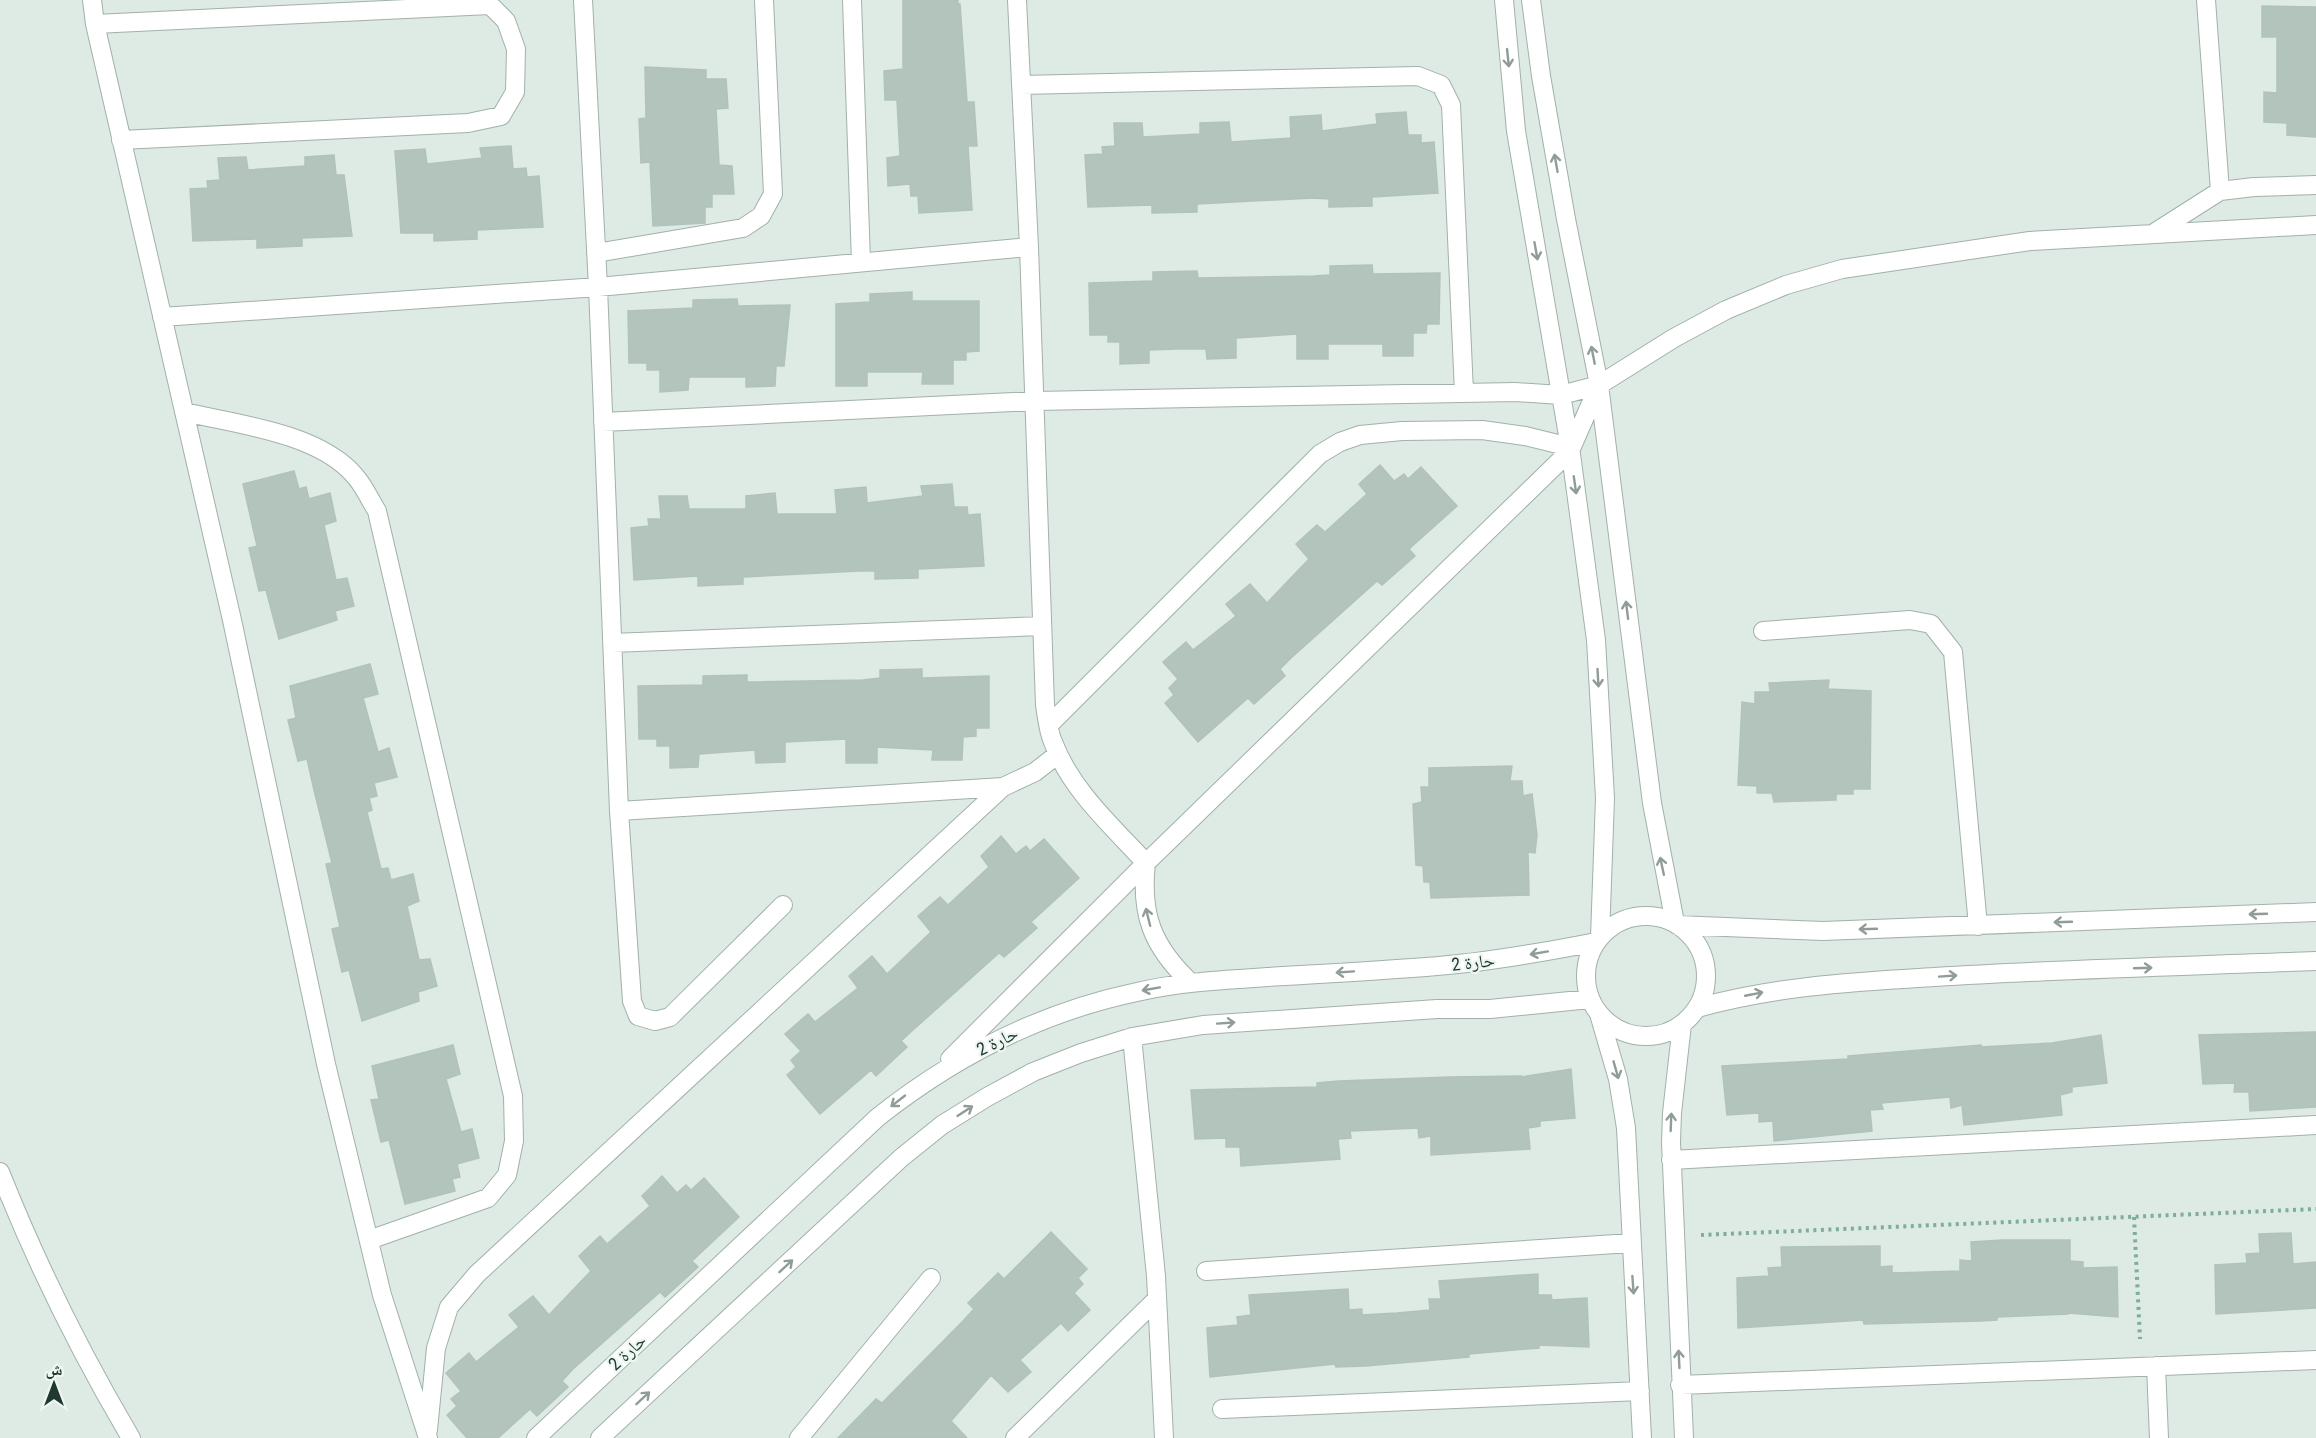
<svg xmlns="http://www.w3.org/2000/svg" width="2316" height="1438" viewBox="0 0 2316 1438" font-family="'Roboto Condensed','Noto Naskh Arabic',sans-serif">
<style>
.building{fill:#b3c4bd;stroke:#b0c3bb;stroke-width:1.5}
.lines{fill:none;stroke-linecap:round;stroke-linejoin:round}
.minor-casing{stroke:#a1b1ab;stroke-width:20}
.path{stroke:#7ead9d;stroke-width:4;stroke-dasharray:3 4.5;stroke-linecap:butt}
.minor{stroke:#fff;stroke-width:18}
.oneway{stroke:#8f9c98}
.labels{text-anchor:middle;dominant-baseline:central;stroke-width:4.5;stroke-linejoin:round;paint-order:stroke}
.street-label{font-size:18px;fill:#1f3931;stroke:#eef6f2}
</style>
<rect width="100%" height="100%" fill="#deeae4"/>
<path class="building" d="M 903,0 L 958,0 L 958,4 L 960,4 L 967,102 L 974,102 L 977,146 L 968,146 L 972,210 L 919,213 L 918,196 L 911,196 L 910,184 L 888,186 L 887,158 L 900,156 L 897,100 L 885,100 L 884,71 L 903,69 Z
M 2262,6 L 2316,7 L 2316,137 L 2287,135 L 2287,123 L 2264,122 L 2264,92 L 2277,93 L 2277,37 L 2262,37 Z
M 645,67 L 706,70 L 706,79 L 726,79 L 728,108 L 716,109 L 719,165 L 732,166 L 734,194 L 712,194 L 712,207 L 705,207 L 705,223 L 653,226 L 650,162 L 641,163 L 639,119 L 646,118 Z
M 1406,112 L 1408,135 L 1421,135 L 1421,143 L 1434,142 L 1438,193 L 1372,197 L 1372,206 L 1329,207 L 1329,199 L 1313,198 L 1197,204 L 1197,212 L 1152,213 L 1152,205 L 1088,207 L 1085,155 L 1103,154 L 1102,147 L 1115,146 L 1114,123 L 1142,123 L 1143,137 L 1200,134 L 1200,123 L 1229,122 L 1231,142 L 1291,138 L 1290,117 L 1321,115 L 1322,131 L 1377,124 L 1376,114 Z
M 511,146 L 513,169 L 526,168 L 527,177 L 539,176 L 543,227 L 477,230 L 477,239 L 434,241 L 434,233 L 401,233 L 395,151 L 425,149 L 427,164 L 482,158 L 480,148 Z
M 334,155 L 336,175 L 344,175 L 352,236 L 302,238 L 302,246 L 257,248 L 257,239 L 193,241 L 190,189 L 208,188 L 207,181 L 220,180 L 218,158 L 246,157 L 248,170 L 305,166 L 305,157 Z
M 1372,265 L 1373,274 L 1440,273 L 1439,324 L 1427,324 L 1426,333 L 1413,333 L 1413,356 L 1383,356 L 1383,344 L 1328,344 L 1328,359 L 1297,359 L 1297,334 L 1236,338 L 1236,358 L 1207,359 L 1206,349 L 1175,349 L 1149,350 L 1149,363 L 1120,364 L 1120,342 L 1108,342 L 1108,335 L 1090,335 L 1089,283 L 1153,281 L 1153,272 L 1197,271 L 1198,278 L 1314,276 L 1330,275 L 1330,266 Z
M 912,292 L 912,301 L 979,301 L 979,351 L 966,352 L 966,360 L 953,360 L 953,384 L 922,384 L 923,372 L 867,372 L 867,386 L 836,386 L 836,304 L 870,302 L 870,294 Z
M 737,299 L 738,306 L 790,305 L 784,366 L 776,366 L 775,386 L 746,387 L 746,377 L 689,377 L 688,390 L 660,392 L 660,370 L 647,370 L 647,363 L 629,363 L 628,311 L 693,308 L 693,300 Z
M 1380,465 L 1394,481 L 1404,474 L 1408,479 L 1421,467 L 1457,506 L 1409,549 L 1415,556 L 1382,585 L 1377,581 L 1291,658 L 1280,669 L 1285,676 L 1254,704 L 1248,698 L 1198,742 L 1165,703 L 1174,695 L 1169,688 L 1178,679 L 1163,662 L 1186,642 L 1193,650 L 1236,616 L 1226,604 L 1250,584 L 1267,603 L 1309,559 L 1296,544 L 1317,525 L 1325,532 L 1367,494 L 1359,484 Z
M 294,471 L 299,489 L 306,487 L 309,499 L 330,493 L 336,521 L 324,525 L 336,580 L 347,578 L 354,606 L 335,611 L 337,620 L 279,639 L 266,590 L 259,591 L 249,548 L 257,546 L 243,484 Z
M 952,484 L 954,507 L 967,507 L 968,515 L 980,514 L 984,566 L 918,569 L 918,578 L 875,579 L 875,571 L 859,571 L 743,577 L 743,584 L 698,586 L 698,576 L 634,580 L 631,528 L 649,526 L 648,519 L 661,519 L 659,496 L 687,496 L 689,509 L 746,509 L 746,496 L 775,493 L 777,514 L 837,514 L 835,490 L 866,487 L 867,503 L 923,496 L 921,486 Z
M 370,664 L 378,694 L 363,698 L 378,752 L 389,748 L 397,777 L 374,783 L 377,796 L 369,798 L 372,810 L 367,812 L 381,869 L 388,868 L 391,880 L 413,874 L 419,901 L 407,906 L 419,960 L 430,959 L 437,986 L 418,992 L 419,1001 L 362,1021 L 349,970 L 342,972 L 332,929 L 340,927 L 326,864 L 332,863 L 314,790 L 307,759 L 298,761 L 288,720 L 296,718 L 290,686 Z
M 922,669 L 922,678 L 989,676 L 989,728 L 976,728 L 976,736 L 963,737 L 962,760 L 932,760 L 933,750 L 877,747 L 877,763 L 846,763 L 846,739 L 785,742 L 785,762 L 756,763 L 755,750 L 699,754 L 698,767 L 670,768 L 670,746 L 657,746 L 657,739 L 639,739 L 638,686 L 703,685 L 703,676 L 747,675 L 747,682 L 863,680 L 880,678 L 880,670 Z
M 1829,680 L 1828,689 L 1871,691 L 1870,789 L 1853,789 L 1853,794 L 1836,794 L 1836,800 L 1774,802 L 1772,793 L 1757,793 L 1757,786 L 1738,785 L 1742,702 L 1755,704 L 1755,692 L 1770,692 L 1769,683 Z
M 1512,766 L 1510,781 L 1522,781 L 1523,796 L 1532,794 L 1537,835 L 1535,853 L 1528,852 L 1529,895 L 1431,898 L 1430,882 L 1424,882 L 1423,866 L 1416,865 L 1413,804 L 1422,802 L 1421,787 L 1429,787 L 1429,768 Z
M 1001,836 L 1016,854 L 1026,846 L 1030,851 L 1044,839 L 1079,878 L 1031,922 L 1037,928 L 1004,957 L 999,953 L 913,1030 L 901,1041 L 907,1047 L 876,1076 L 871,1070 L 820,1114 L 787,1075 L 796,1067 L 791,1060 L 801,1051 L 785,1034 L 808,1014 L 815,1022 L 858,988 L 849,976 L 872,956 L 887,974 L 931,932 L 918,916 L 940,897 L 948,905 L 989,867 L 981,856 Z
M 2316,1032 L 2316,1107 L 2250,1111 L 2249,1092 L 2234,1092 L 2235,1083 L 2203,1084 L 2199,1035 Z
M 2101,1035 L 2107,1083 L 2072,1087 L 2072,1092 L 2060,1095 L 2062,1115 L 1964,1125 L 1962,1105 L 1951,1108 L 1950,1097 L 1881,1103 L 1883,1109 L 1870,1110 L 1872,1131 L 1774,1141 L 1773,1121 L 1759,1122 L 1759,1113 L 1727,1115 L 1722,1066 L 1848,1059 L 1848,1056 L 1981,1045 L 1981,1047 L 2052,1043 Z
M 453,1045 L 460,1074 L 446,1079 L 461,1132 L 472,1129 L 479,1158 L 457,1164 L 460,1177 L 452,1179 L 455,1191 L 405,1204 L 389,1140 L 381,1142 L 371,1100 L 379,1099 L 372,1066 Z
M 1571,1069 L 1575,1118 L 1540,1121 L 1540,1126 L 1528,1128 L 1530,1149 L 1431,1155 L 1431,1136 L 1419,1138 L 1418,1128 L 1350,1131 L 1351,1138 L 1338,1139 L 1340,1159 L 1241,1166 L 1240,1147 L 1226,1147 L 1226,1138 L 1195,1139 L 1191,1090 L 1317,1087 L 1317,1083 L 1339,1081 L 1450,1077 L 1521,1076 L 1521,1077 Z
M 662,1176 L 677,1193 L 686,1185 L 691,1190 L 704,1178 L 739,1217 L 692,1261 L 698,1267 L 665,1297 L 660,1292 L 573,1369 L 562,1381 L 568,1387 L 537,1416 L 530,1409 L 498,1438 L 467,1438 L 447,1415 L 457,1406 L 451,1399 L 461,1391 L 446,1373 L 469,1353 L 476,1362 L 519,1327 L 509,1315 L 533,1296 L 549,1315 L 591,1271 L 579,1256 L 600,1236 L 607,1244 L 650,1206 L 642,1196 Z
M 1051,1232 L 1087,1269 L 1078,1278 L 1083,1284 L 1074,1293 L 1090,1310 L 1068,1331 L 1061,1323 L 1020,1360 L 1031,1372 L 1008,1392 L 991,1375 L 951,1421 L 967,1438 L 838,1438 L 876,1399 L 882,1403 L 963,1321 L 974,1309 L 968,1303 L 998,1273 L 1004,1279 Z
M 2291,1233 L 2293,1264 L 2316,1262 L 2316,1308 L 2216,1314 L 2215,1265 L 2247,1263 L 2246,1254 L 2260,1253 L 2259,1234 Z
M 2003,1240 L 2070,1240 L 2070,1261 L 2083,1262 L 2083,1268 L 2117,1267 L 2118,1317 L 2068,1313 L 2068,1314 L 1997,1317 L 1997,1320 L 1980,1321 L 1864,1324 L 1863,1320 L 1738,1328 L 1737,1278 L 1769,1276 L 1768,1268 L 1782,1267 L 1781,1247 L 1880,1246 L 1880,1267 L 1892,1266 L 1892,1273 L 1928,1272 L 1960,1271 L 1960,1260 L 1972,1261 L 1971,1242 Z
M 1538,1274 L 1538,1295 L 1551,1295 L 1552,1300 L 1587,1298 L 1589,1347 L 1539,1345 L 1539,1348 L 1469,1354 L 1469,1357 L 1365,1366 L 1336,1367 L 1335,1364 L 1210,1377 L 1207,1328 L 1238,1325 L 1237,1317 L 1251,1315 L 1249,1295 L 1348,1289 L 1349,1310 L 1362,1309 L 1362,1315 L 1397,1313 L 1430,1310 L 1429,1299 L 1441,1299 L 1439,1281 Z"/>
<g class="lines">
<g class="minor-casing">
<path id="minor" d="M 92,0 L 95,24 L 232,620 L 326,1064 L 382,1295 L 428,1438
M 583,0 L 598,287 L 619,811 L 1003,787 L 1035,772 L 1058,754
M 852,0 L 861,262
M 1017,0 L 1029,247 L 1045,705 C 1047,717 1048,731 1053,742 C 1071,790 1112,826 1146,863 C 1140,915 1153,947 1190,982
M 1504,0 L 1516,131 L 1570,447 L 1596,640 L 1605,798 L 1600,937
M 1531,0 L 1541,76 L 1566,219 L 1599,385 L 1652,803 L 1675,923
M 2206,0 L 2220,191
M 95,24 L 490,5 L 506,21 L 516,49 L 515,92 L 501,116 L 468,123 L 121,140
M 1021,85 L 1418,76 L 1441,85 L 1451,105 L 1464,392
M 2154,233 L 2220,191 L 2254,187 L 2316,185
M 596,253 L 743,228 L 761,216 L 773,194 L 764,0
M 162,317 L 598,287 L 1029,247
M 184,412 C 236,424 319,433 355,476 C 364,486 370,500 377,511 L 513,1096 L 514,1141 L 507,1175 L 488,1198 L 369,1240
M 603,422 L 1035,401 L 1515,392 L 1561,395 L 1599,385 L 1674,338 L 1726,310 L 1786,285 L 1842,269 L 2030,241 L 2316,225
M 1763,631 L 1910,620 L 1931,624 L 1953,652 L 1978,926
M 612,643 L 1042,626
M 1049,725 L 1320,454 L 1340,442 L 1360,435 L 1402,431 L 1482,430 L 1525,436 L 1570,447
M 619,811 L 632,1001 L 638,1016 L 655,1021 L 670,1017 L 783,905
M1586 976a60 60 0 1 1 120 0a60 60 0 1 1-120 0Z
M 1677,925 L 1823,931 L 2316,912
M 1697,1008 C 1776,986 1853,982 1935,977 C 2062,969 2189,966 2316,961
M 1599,1014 L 1618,1079 L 1626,1128 L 1642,1438
M 1682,1024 L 1672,1113 L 1671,1142 L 1684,1438
M 1132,1037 L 1156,1276 L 1164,1438
M 950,1059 L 1146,863 L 1570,451 L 1599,385
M 1671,1160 L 2316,1125
M 0,1172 C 37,1265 80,1352 131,1438
M 1206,1271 L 1631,1243
M 2156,1366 L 2159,1438
M 1680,1385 L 2316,1360
M 1222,1409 L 1640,1391
M 428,1430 L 436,1348 L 449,1307 L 477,1274 L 1003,787
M 536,1438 L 878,1117 C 954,1057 1041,1012 1137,992 C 1180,982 1223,980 1267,977 C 1320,974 1373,971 1426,967 C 1483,963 1540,953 1596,942
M 600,1438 L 901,1158 L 942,1125 L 987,1097 L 1033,1072 L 1081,1053 L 1132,1037 L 1203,1025 L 1437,1009 L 1490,1009 L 1590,999
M 799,1438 L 931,1278
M 1015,1438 L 1156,1300"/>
</g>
<path class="path" d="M 2134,1217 L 2140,1339
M 1701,1235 L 2316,1209"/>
<use href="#minor" class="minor"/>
</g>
<defs><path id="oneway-shaft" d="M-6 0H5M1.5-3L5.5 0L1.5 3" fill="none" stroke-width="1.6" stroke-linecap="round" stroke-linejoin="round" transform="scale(1.5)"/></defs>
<g class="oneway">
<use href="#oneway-shaft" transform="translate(1508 58) rotate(84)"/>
<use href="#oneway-shaft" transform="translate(1556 163) rotate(-100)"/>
<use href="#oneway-shaft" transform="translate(1536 251) rotate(80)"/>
<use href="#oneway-shaft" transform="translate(1593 355) rotate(-101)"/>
<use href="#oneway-shaft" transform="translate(1575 485) rotate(82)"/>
<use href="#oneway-shaft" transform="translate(1627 610) rotate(-97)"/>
<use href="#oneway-shaft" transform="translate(1598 678) rotate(87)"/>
<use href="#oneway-shaft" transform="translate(1662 866) rotate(-102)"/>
<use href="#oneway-shaft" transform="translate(2258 914) rotate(178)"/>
<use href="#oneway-shaft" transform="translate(1148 917) rotate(-104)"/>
<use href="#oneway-shaft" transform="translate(2063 922) rotate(178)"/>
<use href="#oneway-shaft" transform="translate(1868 929) rotate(178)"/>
<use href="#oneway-shaft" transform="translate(1539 953) rotate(170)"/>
<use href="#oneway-shaft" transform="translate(2143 968) rotate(-2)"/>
<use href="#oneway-shaft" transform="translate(1345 972) rotate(176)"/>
<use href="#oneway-shaft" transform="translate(1948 976) rotate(-4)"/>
<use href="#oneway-shaft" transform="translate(1151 989) rotate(170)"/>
<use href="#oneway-shaft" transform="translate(1754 994) rotate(-11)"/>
<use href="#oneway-shaft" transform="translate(1226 1023) rotate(-4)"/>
<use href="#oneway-shaft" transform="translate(1616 1070) rotate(74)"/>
<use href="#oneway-shaft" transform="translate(898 1101) rotate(142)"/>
<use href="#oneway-shaft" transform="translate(965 1111) rotate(-33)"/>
<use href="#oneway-shaft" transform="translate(1671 1122) rotate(-88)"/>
<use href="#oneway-shaft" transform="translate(786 1266) rotate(-43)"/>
<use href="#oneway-shaft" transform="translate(1633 1285) rotate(86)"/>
<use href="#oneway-shaft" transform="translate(1679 1359) rotate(-93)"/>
<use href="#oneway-shaft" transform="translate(643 1398) rotate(-43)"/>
</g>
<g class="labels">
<g class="street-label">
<text transform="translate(1473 962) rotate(-7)">حارة 2</text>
<text transform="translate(997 1041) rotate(-26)">حارة 2</text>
<text transform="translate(627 1352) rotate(-43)">حارة 2</text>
</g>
</g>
<g transform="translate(54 1384)" stroke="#eef6f2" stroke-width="4.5" paint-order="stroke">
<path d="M0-4.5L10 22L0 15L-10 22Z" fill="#1f3931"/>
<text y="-9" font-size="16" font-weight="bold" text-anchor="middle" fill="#1f3931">ش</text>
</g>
</svg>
